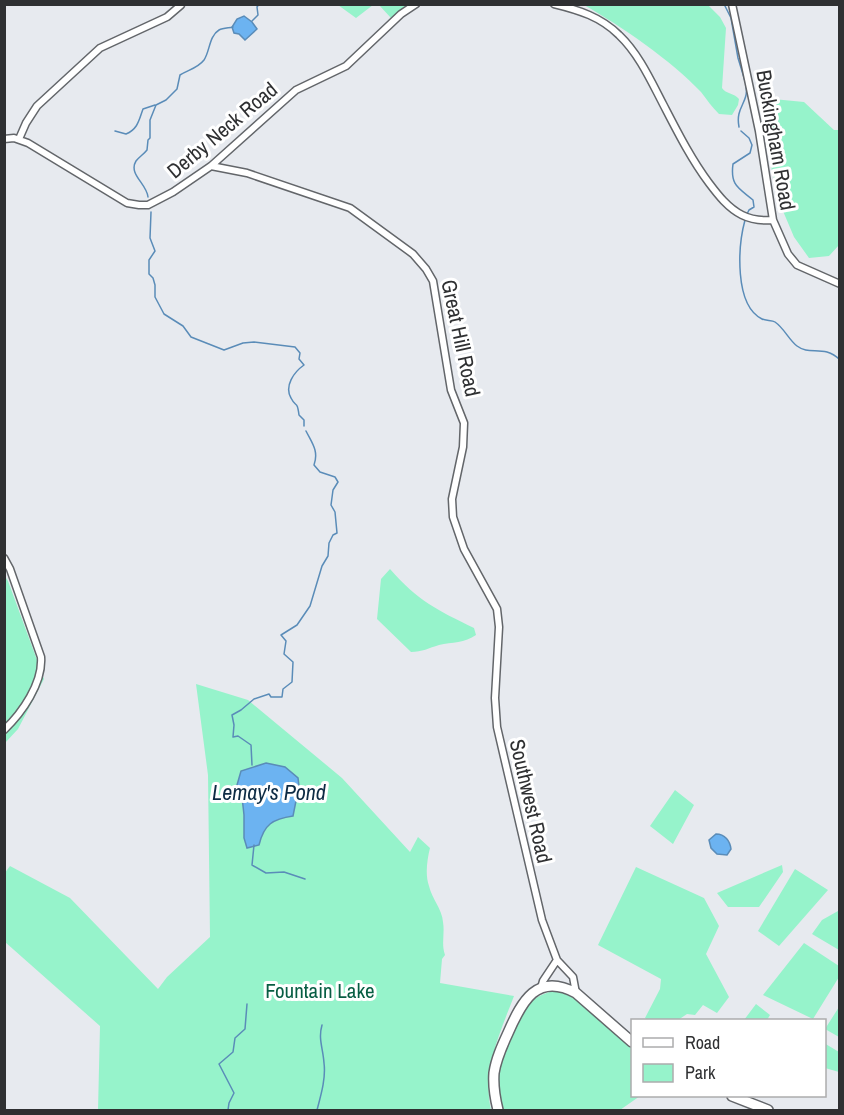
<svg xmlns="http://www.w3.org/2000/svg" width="844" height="1115" viewBox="0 0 844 1115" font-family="'Archivo Narrow',sans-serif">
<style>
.green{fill:#96f3cb}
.water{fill:#6cb3f1;stroke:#5a8cb8;stroke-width:1.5}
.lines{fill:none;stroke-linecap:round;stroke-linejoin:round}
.stream{stroke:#5a8cb8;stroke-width:1.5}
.minor-casing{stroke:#63666a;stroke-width:9}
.secondary-casing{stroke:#63666a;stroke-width:12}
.minor{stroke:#fff;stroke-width:6}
.secondary{stroke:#fff;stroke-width:9}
.labels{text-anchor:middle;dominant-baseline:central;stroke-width:6;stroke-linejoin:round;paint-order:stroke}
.street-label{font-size:21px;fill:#2f3032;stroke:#fff}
.park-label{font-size:21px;fill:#075d43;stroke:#fff}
.water-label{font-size:22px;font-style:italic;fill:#0d2b44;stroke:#fff}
</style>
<rect width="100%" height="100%" fill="#e7eaef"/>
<path class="green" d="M 338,5 L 373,5 L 356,18 Z
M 379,5 L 407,5 L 391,18 Z
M 584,5 L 708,5 L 720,17 L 726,28 L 722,88 C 726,94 734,93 739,99 L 738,105 L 732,115 L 719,114 C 712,107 707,100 701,92 C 672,61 621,26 584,5 Z
M 773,99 L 804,102 L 834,130 L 839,130 L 839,245 L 829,256 L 809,258 L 794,237 L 783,211 L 772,171 L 763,117 Z
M 390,569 C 418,601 437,610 474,628 L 476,635 C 465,643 452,642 439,645 C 429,648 422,652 411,652 L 377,619 L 381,579 Z
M 4,575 L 8,581 L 44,679 L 18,729 L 5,743 Z
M 196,684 L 248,700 L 342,778 L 410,852 L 418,837 L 430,848 C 427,860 425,875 429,886 C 432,899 442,909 443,922 C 445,934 441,943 445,955 L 442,959 L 440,983 L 514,996 C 500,1033 482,1070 491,1110 L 98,1110 L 100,1026 L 5,942 L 4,874 L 10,866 L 70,898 L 158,989 L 167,977 L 210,937 L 208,775 Z
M 675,790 L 694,805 L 673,844 L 650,826 Z
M 782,865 L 783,872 L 759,907 L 728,907 L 717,893 Z
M 636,867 L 704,898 L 719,926 L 706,954 L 729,997 L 717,1013 L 703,1005 L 695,1015 L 687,1014 L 678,1020 L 647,1020 L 645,1018 L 660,989 L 661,979 L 598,945 Z
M 795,869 L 828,890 L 779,946 L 758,931 Z
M 838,911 L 839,912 L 839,950 L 812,934 L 822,920 Z
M 804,943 L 839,966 L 839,977 L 813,1019 L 763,995 Z
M 553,991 C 579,993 614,1030 632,1048 L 632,1096 L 640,1096 L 620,1110 L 503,1110 C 501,1103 499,1095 498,1087 C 497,1066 516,1016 532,1001 C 538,996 545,993 553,991 Z
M 756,1004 L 770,1015 L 767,1020 L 744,1020 Z
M 839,1007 L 840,1037 L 839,1037 L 825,1029 Z
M 824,1043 L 839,1052 L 839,1072 L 825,1068 Z"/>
<path class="water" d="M 244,16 L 252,22 L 257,29 L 245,40 L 239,34 L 234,33 L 232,27 L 237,19 Z
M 266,763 L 285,767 L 298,778 L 299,786 L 293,816 C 273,819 264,824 259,845 L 247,848 L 244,838 L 244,815 L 242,797 L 237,785 L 241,771 Z
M 716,834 C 725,834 730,841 731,849 L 727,855 L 717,854 L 711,848 L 709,840 Z"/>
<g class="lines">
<path class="stream" d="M 724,4 L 731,18 L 738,58 L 745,81
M 252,21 L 258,15 L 257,7 L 259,4
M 739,127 C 735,107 749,103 746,86
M 115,131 L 126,134 C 138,129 139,120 143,109 L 155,105
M 741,131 L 749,138 L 752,145 L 750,153 L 733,164 C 730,186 739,188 753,200 L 754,207 L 749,210 L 747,214
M 148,197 C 147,184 128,174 136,161 C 139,157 144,154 147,150 L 148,140 L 150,138 L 150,120 L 156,105 L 166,100 L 177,89 L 180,75 C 188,70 198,68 204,60 C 210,51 209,36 219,30 C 223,28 229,28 233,27
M 151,212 L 150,238 L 155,251 L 149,260 L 149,274 L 153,278 L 155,285 L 155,297 L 164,314 L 183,326 L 191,337 L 224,350 L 243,343 L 254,342 L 295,347 L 300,353 L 299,359 L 304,365 C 294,372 284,386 291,398 C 296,408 297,400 299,415 L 304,420 L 304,426
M 745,220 C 738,246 734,305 762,319 C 766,321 772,320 775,322 C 784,328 789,340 797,346 C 810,356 824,344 840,360
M 252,765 L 251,745 L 238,736 L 233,737 L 234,725 L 232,715 L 241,710 L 254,699 L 269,694 L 271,697 L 282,697 L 283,689 L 292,682 L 293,662 L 284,654 L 286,641 L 281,635 L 297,625 L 310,606 L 322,566 L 328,556 L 329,543 L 333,535 L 337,533 L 335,512 L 331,505 L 333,490 L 338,482 L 335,477 L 320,472 L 314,465 C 319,451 312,443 306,431
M 254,845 L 252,865 L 266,873 L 284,872 L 305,879
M 228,1110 L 229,1103 L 234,1093 L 219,1064 L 233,1052 L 235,1038 L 245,1029 L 247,1004
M 317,1110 C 321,1095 326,1078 324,1063 C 323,1048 318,1039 322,1025"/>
<g class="minor-casing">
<path id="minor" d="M 554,4 C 579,10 601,17 619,35 C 639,54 651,81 663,104 C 677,131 691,159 709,183 C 718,195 728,208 742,215 C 752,220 762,221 773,220
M 732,4 L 759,131 L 773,220 L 788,254 L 797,265 L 840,284
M 4,139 L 14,138 L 28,143 L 127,203 L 139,205 L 148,205 L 173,192 L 211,166 L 296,90 L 346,66 L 401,14 L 416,4
M 19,139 L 26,123 L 37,106 L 100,48 L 167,17 L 181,5
M 211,166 L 247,173 L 350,208 L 413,254 L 426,269 L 433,281 L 451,390 L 464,423 L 463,447 L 452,499 L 453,517 L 464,549 L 497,609 L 499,627 L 495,698 L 497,727 L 542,920 L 557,960 L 573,977 L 576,993
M 4,558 L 10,569 L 41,657 C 43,683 22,713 4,730
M 541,988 L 543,981 L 557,960"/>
</g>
<g class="secondary-casing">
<path id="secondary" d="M 732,1096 L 768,1110
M 498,1110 C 495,1098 493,1086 494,1073 C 496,1059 502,1046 508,1033 C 522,1001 537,972 576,993 L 632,1042"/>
</g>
<use href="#minor" class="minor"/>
<use href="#secondary" class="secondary"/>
</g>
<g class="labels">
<g class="street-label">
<text transform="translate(222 130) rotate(-40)">Derby Neck Road</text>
<text transform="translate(776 140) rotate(80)">Buckingham Road</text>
<text transform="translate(461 338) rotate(78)">Great Hill Road</text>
<text transform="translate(531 801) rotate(77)">Southwest Road</text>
</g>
<g class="park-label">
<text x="320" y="990">Fountain Lake</text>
</g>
<g class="water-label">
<text x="269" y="792">Lemay's Pond</text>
</g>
</g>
<rect width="844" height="1115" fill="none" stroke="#2f3032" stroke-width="12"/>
<rect x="631" y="1019" width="195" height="78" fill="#ffffff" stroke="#acacad" stroke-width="1.5"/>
<rect x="643" y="1038" width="30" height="9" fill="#ffffff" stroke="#acacad" stroke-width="1.5"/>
<text x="685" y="1049" font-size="18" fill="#2f3032">Road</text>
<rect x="643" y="1064" width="30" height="18" fill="#96f3cb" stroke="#acacad" stroke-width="1.5"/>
<text x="685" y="1079" font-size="18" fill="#2f3032">Park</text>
</svg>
